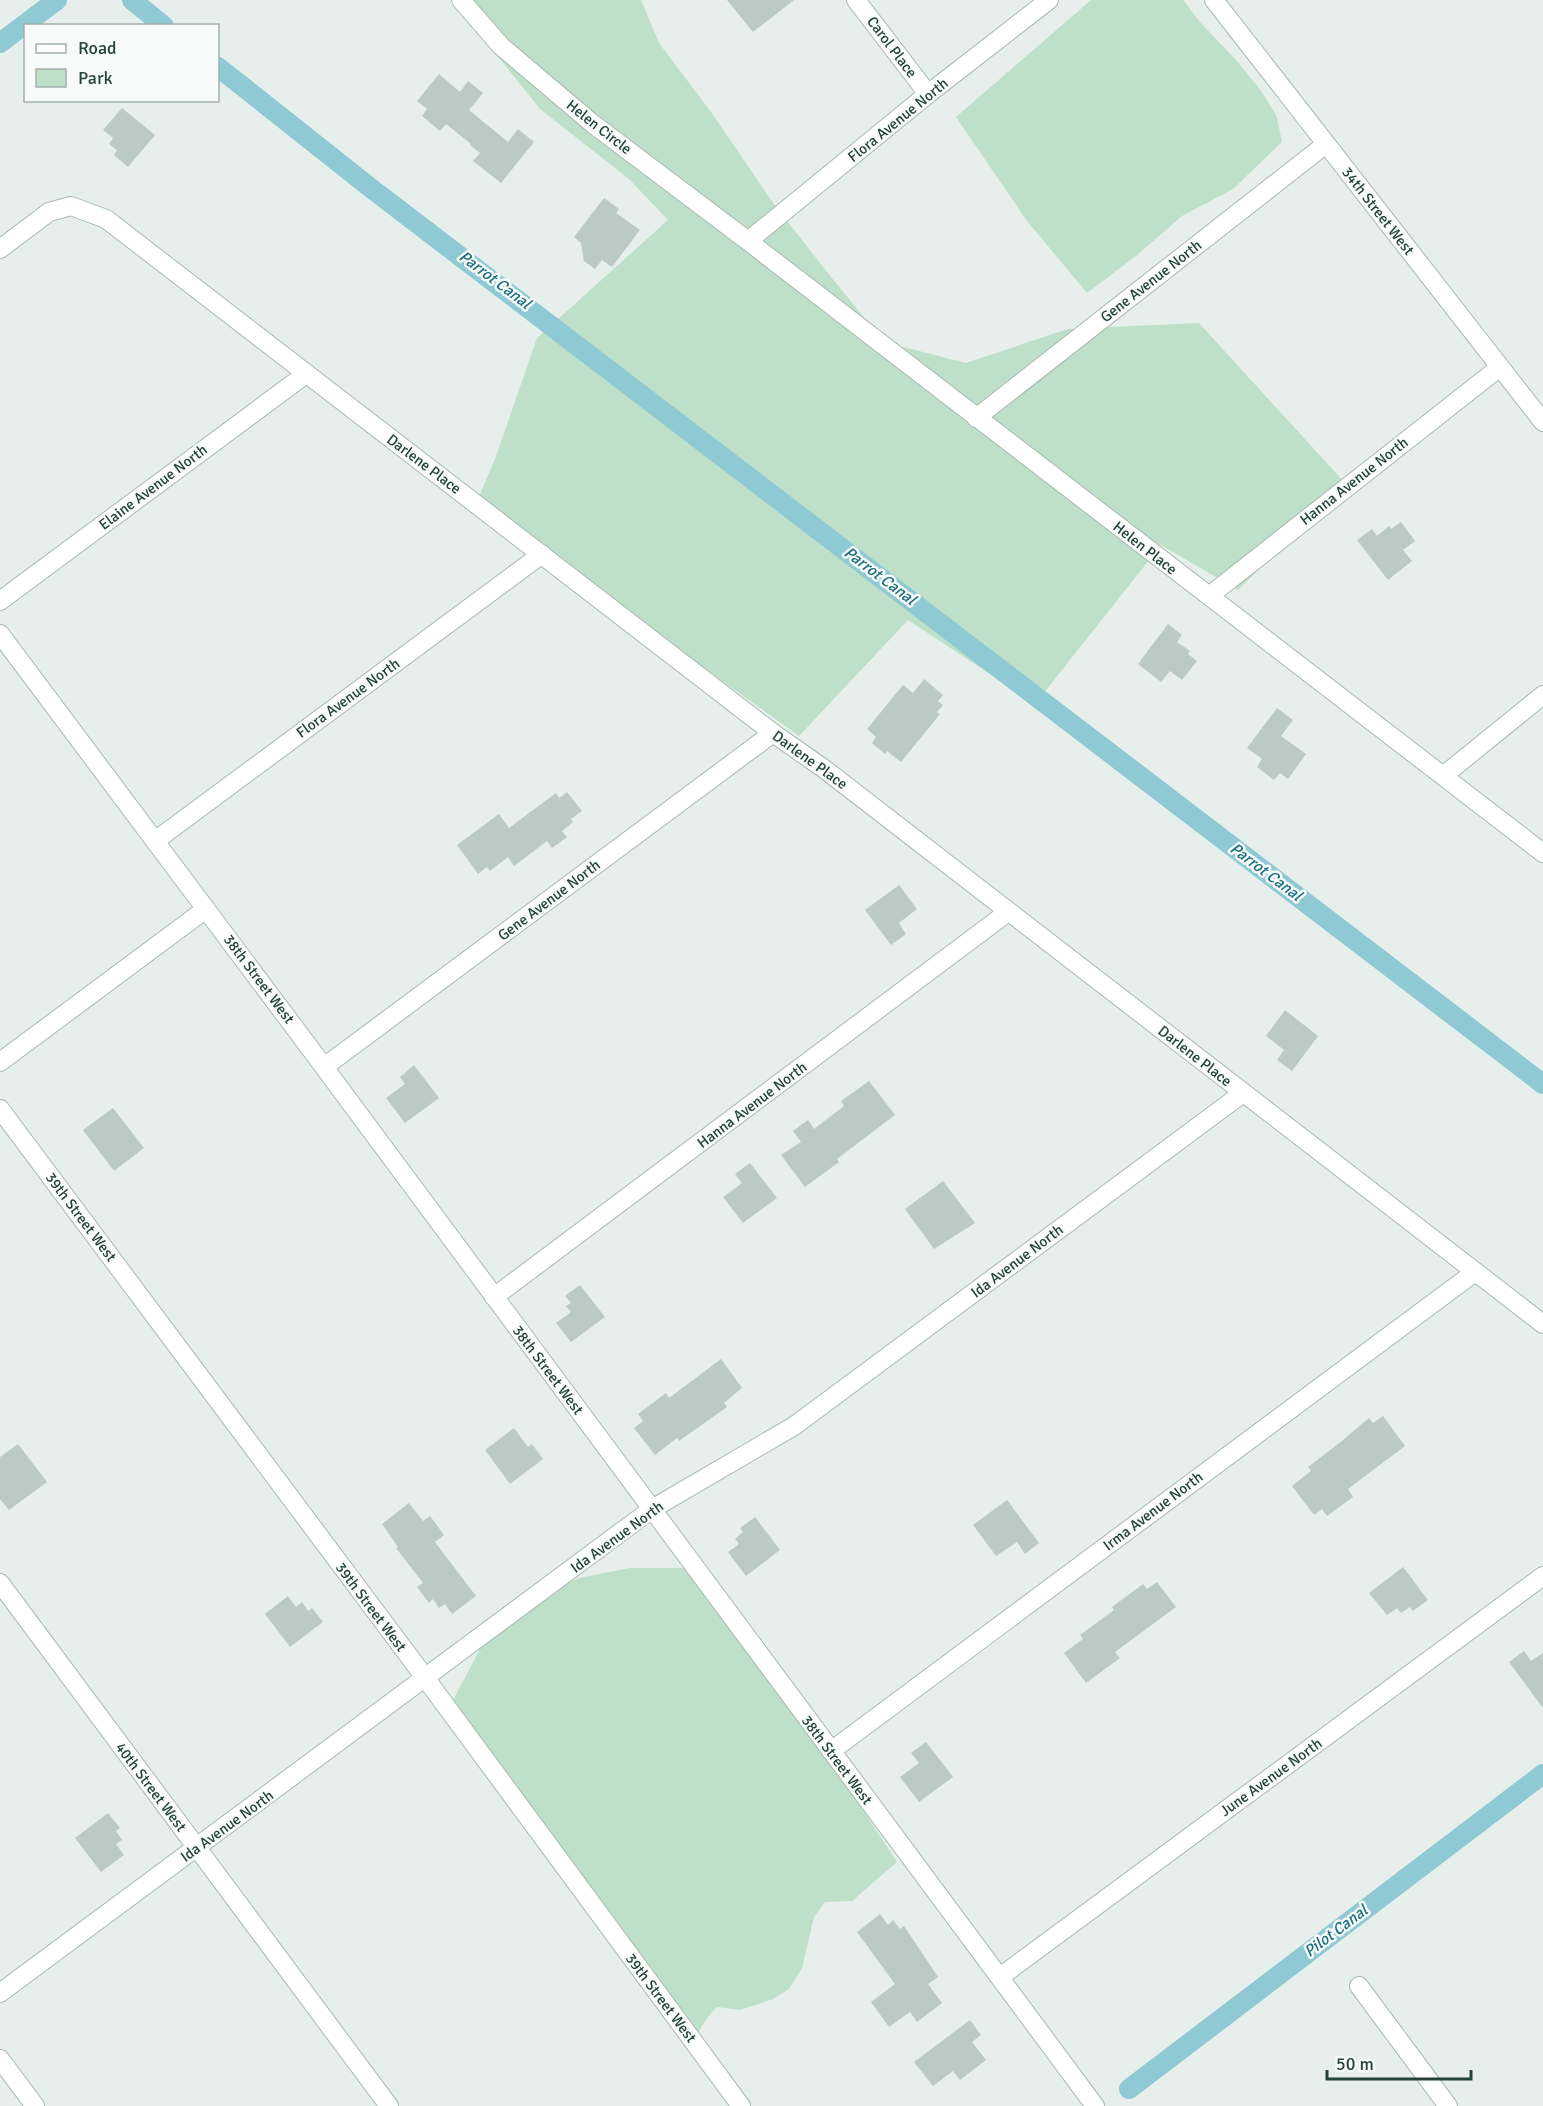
<svg xmlns="http://www.w3.org/2000/svg" width="1543" height="2106" viewBox="0 0 1543 2106" font-family="Signika,sans-serif">
<style>
.green{fill:#bfe0c8}
.lines{fill:none;stroke-linecap:round;stroke-linejoin:round}
.canal{stroke:#8ec9d4;stroke-width:20}
.building{fill:#bbcac4}
.minor-casing{stroke:#a8b8b2;stroke-width:20}
.minor{stroke:#fff;stroke-width:18}
.labels{text-anchor:middle;dominant-baseline:central;stroke-width:5;stroke-linejoin:round;paint-order:stroke}
.street-label{font-size:15px;fill:#24423a;stroke:#f7fbf9}
.water-label{font-size:16px;font-style:italic;fill:#1c6f80;stroke:#f7fbf9}
</style>
<rect width="100%" height="100%" fill="#e6efeb"/>
<path class="green" d="M 453,0 L 641,0 L 659,43 L 711,112 L 774,204 L 827,272 L 884,342 L 966,363 L 1068,329 L 1199,323 L 1346,484 L 1238,590 L 1161,545 L 1035,704 L 908,620 L 799,736 L 476,504 L 495,459 L 537,338 L 668,220 L 629,179 L 540,109 Z
M 1091,0 L 1183,0 L 1200,22 L 1236,60 L 1262,92 L 1277,117 L 1282,142 L 1233,189 L 1182,216 L 1136,256 L 1087,293 L 1027,221 L 956,117 Z
M 630,1568 L 696,1568 L 818,1742 L 897,1862 L 852,1901 L 825,1902 L 814,1917 L 802,1968 L 789,1989 L 773,1999 L 740,2010 L 717,2007 C 702,2022 696,2035 692,2056 L 446,1714 L 481,1647 L 536,1598 L 579,1578 Z"/>
<g class="lines">
<path class="canal" d="M 132,0 L 164,26
M 0,43 L 57,0
M 218,67 L 372,189 L 1543,1084
M 1129,2089 L 1543,1774"/>
</g>
<path class="building" d="M 727,0 L 794,0 L 753,32 Z
M 439,74 L 460,92 L 468,81 L 483,93 L 469,110 L 508,142 L 518,129 L 534,142 L 501,183 L 473,161 L 480,153 L 470,145 L 471,144 L 446,124 L 440,131 L 422,116 L 427,109 L 417,101 Z
M 122,108 L 155,135 L 128,167 L 114,155 L 117,150 L 109,144 L 113,138 L 103,130 Z
M 604,198 L 619,209 L 616,213 L 640,230 L 612,267 L 602,260 L 595,269 L 584,261 L 581,243 L 574,237 Z
M 1401,522 L 1415,541 L 1403,550 L 1412,561 L 1388,580 L 1357,540 L 1372,529 L 1377,536 L 1389,526 L 1391,529 Z
M 1168,624 L 1182,635 L 1177,642 L 1190,651 L 1188,654 L 1197,661 L 1182,680 L 1170,671 L 1161,682 L 1138,664 Z
M 924,679 L 943,695 L 938,701 L 943,705 L 937,712 L 940,714 L 901,762 L 887,751 L 885,754 L 872,743 L 876,737 L 867,729 L 903,685 L 913,693 Z
M 1277,708 L 1293,720 L 1281,736 L 1306,754 L 1288,779 L 1280,773 L 1274,780 L 1257,767 L 1262,759 L 1247,748 Z
M 567,792 L 582,811 L 571,819 L 573,822 L 562,831 L 567,837 L 552,848 L 547,841 L 514,866 L 508,857 L 490,871 L 487,867 L 478,874 L 457,845 L 499,814 L 509,828 L 556,793 L 559,798 Z
M 899,885 L 917,909 L 899,923 L 906,934 L 891,945 L 865,910 Z
M 1285,1010 L 1318,1036 L 1292,1071 L 1277,1060 L 1284,1050 L 1266,1036 Z
M 414,1065 L 439,1098 L 405,1123 L 386,1098 L 405,1084 L 400,1077 Z
M 869,1081 L 895,1115 L 837,1159 L 839,1162 L 805,1187 L 781,1155 L 801,1142 L 793,1131 L 808,1120 L 814,1129 L 844,1106 L 841,1101 Z
M 113,1108 L 144,1148 L 114,1171 L 83,1130 Z
M 750,1163 L 777,1198 L 743,1223 L 723,1197 L 742,1183 L 735,1174 Z
M 943,1181 L 975,1223 L 934,1249 L 905,1209 Z
M 580,1285 L 605,1317 L 571,1342 L 556,1323 L 571,1312 L 566,1306 L 571,1303 L 565,1296 Z
M 721,1359 L 742,1388 L 724,1403 L 727,1407 L 679,1441 L 677,1438 L 655,1455 L 634,1428 L 643,1421 L 638,1414 L 666,1393 L 669,1398 Z
M 1383,1416 L 1405,1446 L 1348,1489 L 1353,1497 L 1327,1516 L 1322,1509 L 1314,1515 L 1292,1486 L 1311,1471 L 1308,1467 L 1342,1441 L 1357,1428 L 1369,1418 L 1373,1423 Z
M 514,1428 L 528,1447 L 532,1444 L 543,1459 L 510,1484 L 485,1450 Z
M 18,1444 L 47,1482 L 9,1510 L 0,1499 L 0,1457 Z
M 1007,1500 L 1039,1543 L 1025,1554 L 1017,1542 L 996,1556 L 973,1525 Z
M 409,1503 L 423,1521 L 430,1516 L 444,1535 L 435,1542 L 476,1596 L 452,1614 L 445,1604 L 439,1608 L 433,1599 L 429,1603 L 417,1587 L 423,1583 L 396,1548 L 398,1547 L 382,1524 Z
M 755,1517 L 780,1550 L 746,1576 L 728,1552 L 739,1544 L 735,1539 L 743,1532 L 740,1528 Z
M 1403,1567 L 1428,1600 L 1413,1611 L 1410,1607 L 1401,1613 L 1397,1608 L 1387,1615 L 1369,1593 Z
M 1157,1582 L 1176,1607 L 1115,1652 L 1120,1658 L 1086,1683 L 1064,1653 L 1083,1639 L 1080,1635 L 1114,1610 L 1112,1607 L 1143,1584 L 1147,1589 Z
M 288,1596 L 296,1607 L 302,1602 L 308,1611 L 312,1608 L 323,1622 L 290,1647 L 265,1614 Z
M 1524,1651 L 1531,1661 L 1543,1653 L 1543,1708 L 1509,1662 Z
M 926,1742 L 953,1777 L 919,1802 L 900,1777 L 919,1763 L 911,1753 Z
M 108,1813 L 120,1828 L 116,1831 L 122,1840 L 116,1844 L 124,1855 L 101,1872 L 75,1838 Z
M 880,1914 L 888,1925 L 893,1920 L 900,1929 L 904,1926 L 938,1977 L 928,1984 L 942,2003 L 917,2022 L 910,2012 L 889,2027 L 871,2002 L 895,1984 L 857,1932 Z
M 970,2020 L 981,2035 L 972,2042 L 986,2060 L 960,2080 L 953,2071 L 933,2086 L 914,2062 Z"/>
<g class="lines">
<g class="minor-casing">
<path id="minor" d="M 461,0 L 501,46 L 593,124 L 748,241 L 1543,853
M 856,0 L 928,94
M 1214,0 L 1543,422
M 748,241 L 928,94 L 1049,0
M 0,249 L 49,212 L 71,206 L 106,219 L 773,733 L 823,768 L 1543,1324
M 976,418 L 1326,144
M 1209,596 L 1500,367
M 0,601 L 306,374
M 0,634 L 324,1067 L 1095,2106
M 1443,776 L 1543,695
M 155,841 L 542,554
M 0,1062 L 206,909
M 324,1067 L 773,733
M 0,1109 L 426,1679 L 741,2106
M 494,1297 L 1008,912
M 0,1583 L 389,2106
M 831,1751 L 1475,1272
M 1000,1977 L 1543,1576
M 1359,1986 L 1448,2106
M 0,1993 L 652,1509 L 794,1426 L 1243,1093
M 0,2059 L 35,2106"/>
</g>
<use href="#minor" class="minor"/>
</g>
<g class="labels">
<g class="street-label">
<text transform="translate(892 47) rotate(53)">Carol Place</text>
<text transform="translate(898 120) rotate(-39)">Flora Avenue North</text>
<text transform="translate(599 127) rotate(38)">Helen Circle</text>
<text transform="translate(1378 211) rotate(52)">34th Street West</text>
<text transform="translate(1151 281) rotate(-38)">Gene Avenue North</text>
<text transform="translate(424 464) rotate(37)">Darlene Place</text>
<text transform="translate(1354 481) rotate(-38)">Hanna Avenue North</text>
<text transform="translate(153 487) rotate(-37)">Elaine Avenue North</text>
<text transform="translate(1145 548) rotate(38)">Helen Place</text>
<text transform="translate(348 698) rotate(-36)">Flora Avenue North</text>
<text transform="translate(810 760) rotate(36)">Darlene Place</text>
<text transform="translate(549 900) rotate(-37)">Gene Avenue North</text>
<text transform="translate(259 979) rotate(53)">38th Street West</text>
<text transform="translate(1195 1056) rotate(38)">Darlene Place</text>
<text transform="translate(752 1105) rotate(-37)">Hanna Avenue North</text>
<text transform="translate(81 1217) rotate(53)">39th Street West</text>
<text transform="translate(1017 1261) rotate(-37)">Ida Avenue North</text>
<text transform="translate(548 1370) rotate(53)">38th Street West</text>
<text transform="translate(1153 1511) rotate(-37)">Irma Avenue North</text>
<text transform="translate(617 1537) rotate(-36)">Ida Avenue North</text>
<text transform="translate(371 1607) rotate(53)">39th Street West</text>
<text transform="translate(837 1760) rotate(53)">38th Street West</text>
<text transform="translate(1271 1777) rotate(-36)">June Avenue North</text>
<text transform="translate(151 1787) rotate(53)">40th Street West</text>
<text transform="translate(227 1826) rotate(-36)">Ida Avenue North</text>
<text transform="translate(661 1998) rotate(53)">39th Street West</text>
</g>
<g class="water-label">
<text transform="translate(495 280) rotate(37)">Parrot Canal</text>
<text transform="translate(880 576) rotate(37)">Parrot Canal</text>
<text transform="translate(1266 872) rotate(37)">Parrot Canal</text>
<text transform="translate(1336 1931) rotate(-37)">Pilot Canal</text>
</g>
</g>
<rect x="24" y="24" width="195" height="78" fill="#f7fbf9" stroke="#a3b1ad" stroke-width="1.5"/>
<rect x="36" y="44" width="30" height="9" fill="#ffffff" stroke="#a3b1ad" stroke-width="1.5"/>
<text x="78" y="54" font-size="18" fill="#24423a">Road</text>
<rect x="36" y="69" width="30" height="18" fill="#bfe0c8" stroke="#a3b1ad" stroke-width="1.5"/>
<text x="78" y="84" font-size="18" fill="#24423a">Park</text>
<path d="M1327 2070v9h144v-9" fill="none" stroke="#24423a" stroke-width="3"/>
<text x="1336" y="2070" font-size="18" fill="#24423a" stroke="#f7fbf9" stroke-width="4.5" paint-order="stroke">50 m</text>
</svg>
